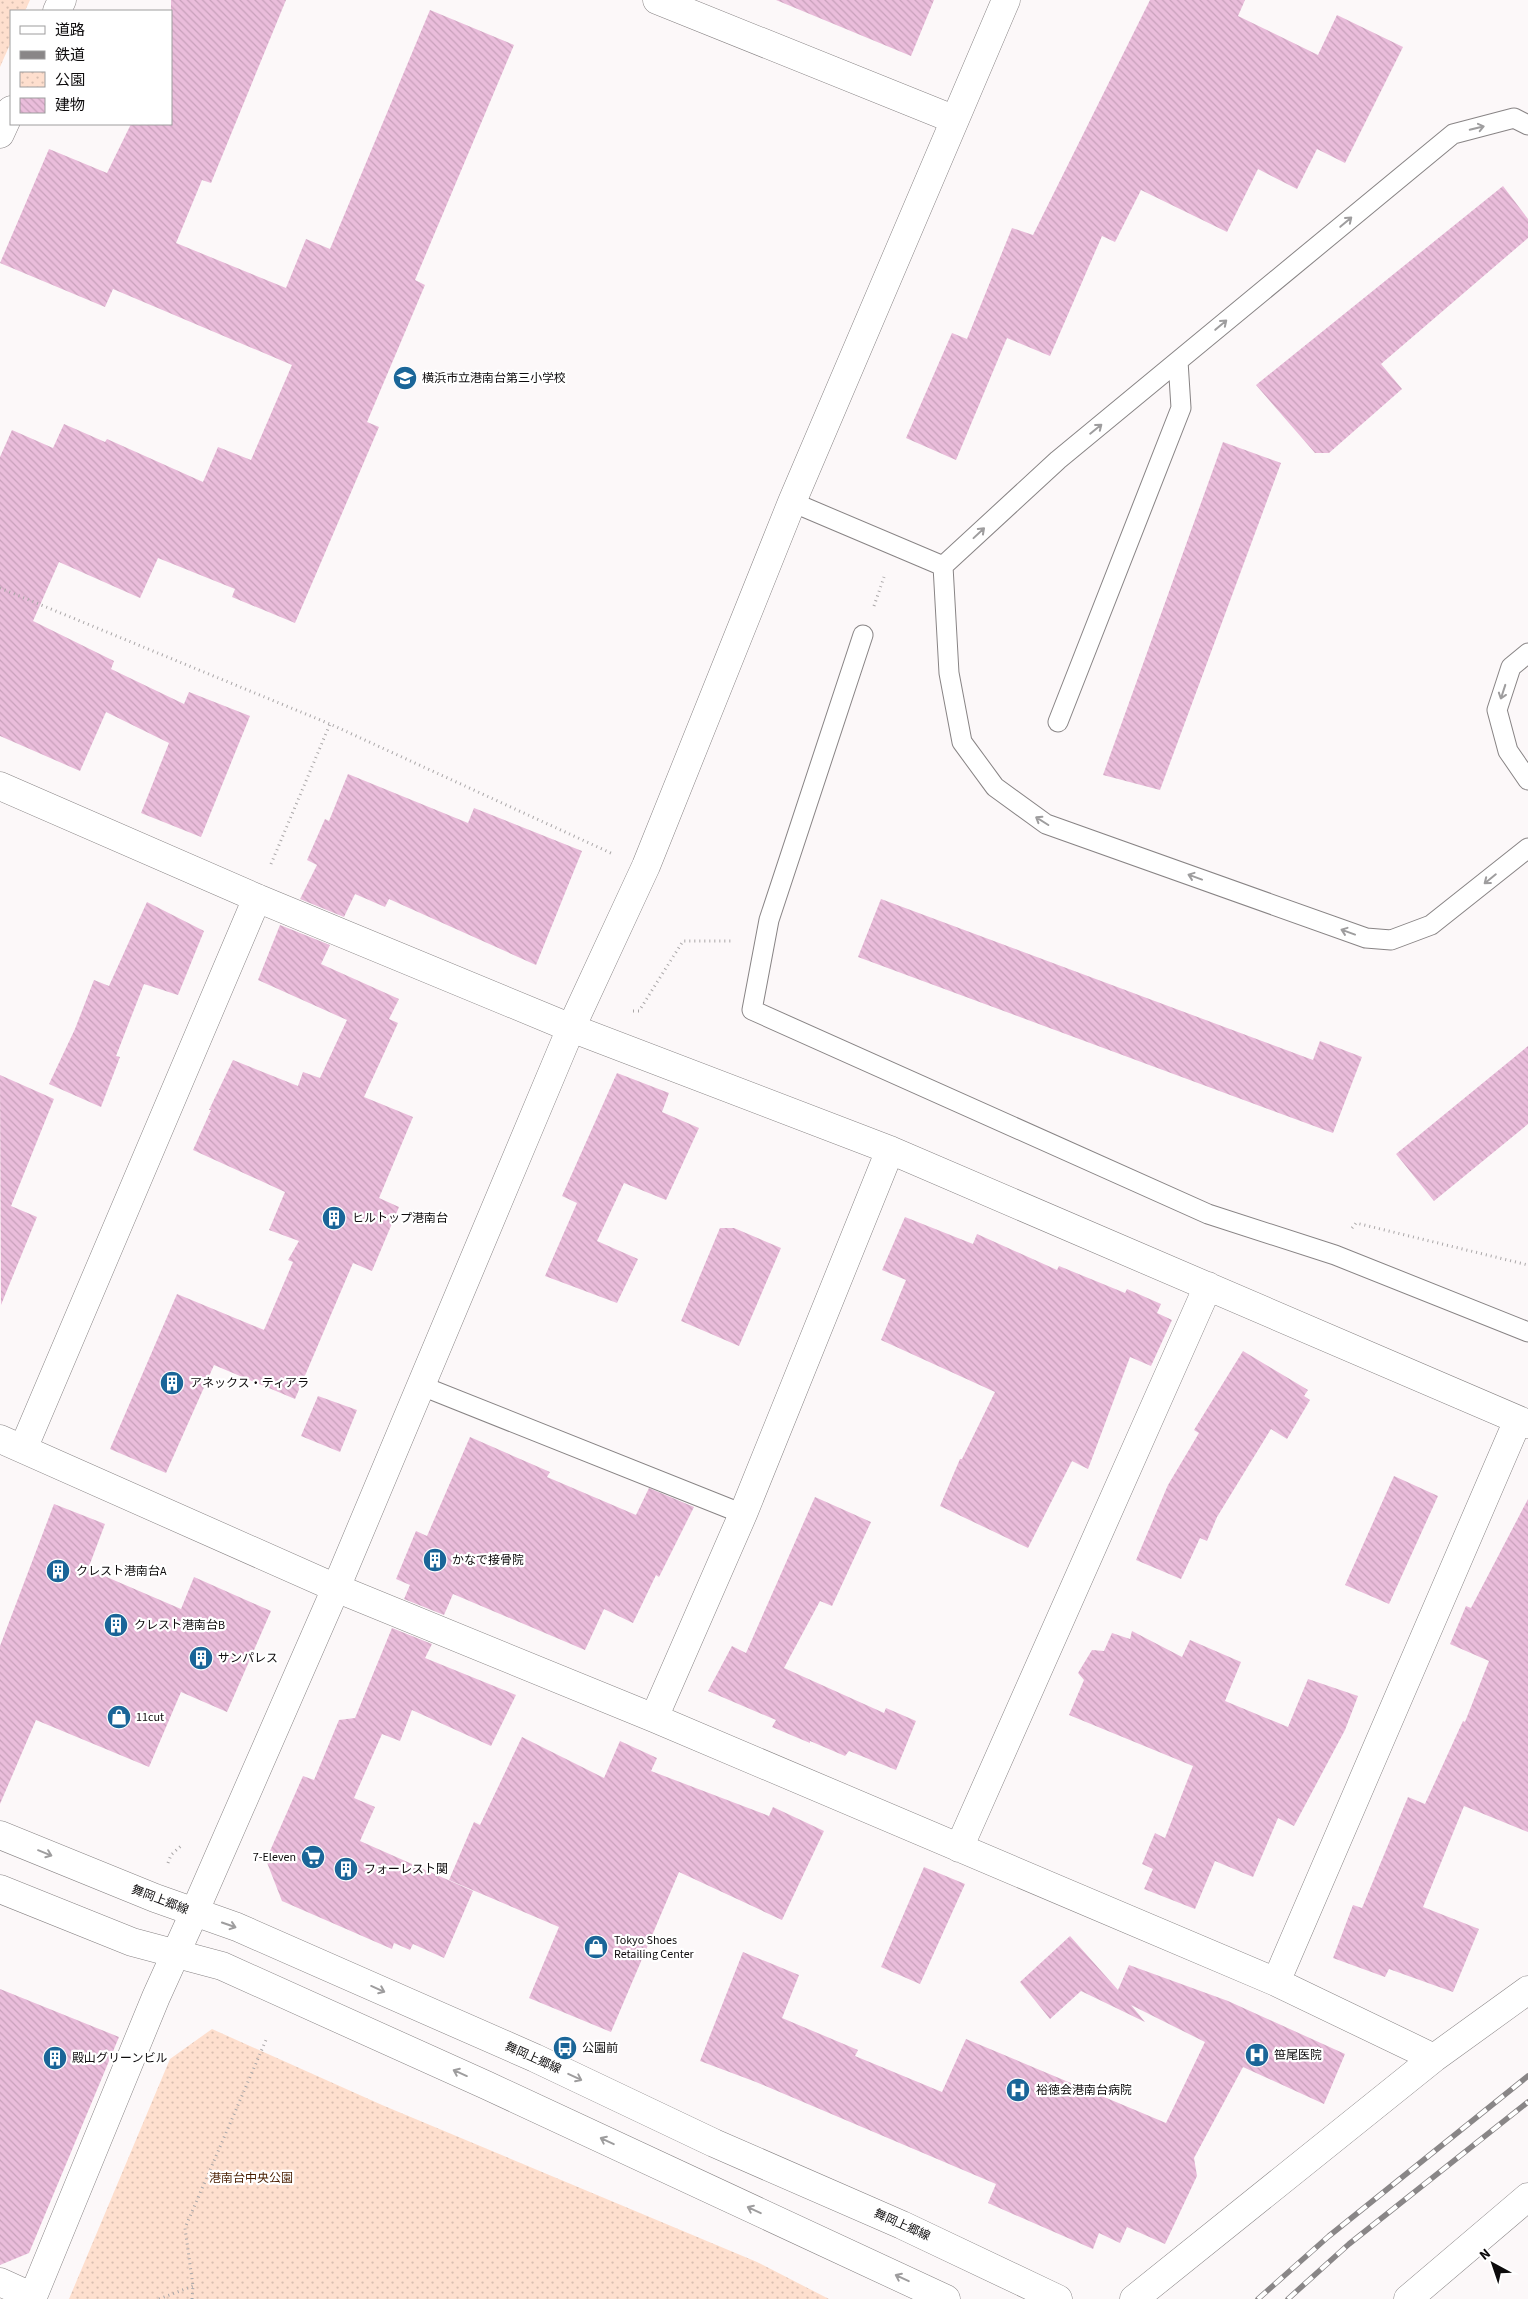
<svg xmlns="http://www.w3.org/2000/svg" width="1528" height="2299" viewBox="0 0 1528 2299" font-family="'Source Sans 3','Noto Sans JP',sans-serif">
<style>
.park{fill:url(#park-dots)}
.building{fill:url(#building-back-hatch)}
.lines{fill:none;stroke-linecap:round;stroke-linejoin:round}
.lane-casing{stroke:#888485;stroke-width:21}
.street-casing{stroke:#888485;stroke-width:29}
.secondary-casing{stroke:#888485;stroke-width:29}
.path{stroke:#aaa7a8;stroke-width:3;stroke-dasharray:1 4;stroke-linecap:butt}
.lane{stroke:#fff;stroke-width:19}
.street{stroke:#fff;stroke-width:28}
.secondary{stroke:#fff;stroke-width:28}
.rail-casing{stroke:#898687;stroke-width:5.5}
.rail{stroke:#fff;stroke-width:4;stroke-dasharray:11;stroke-linecap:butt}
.oneway{stroke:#9e9d9e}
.labels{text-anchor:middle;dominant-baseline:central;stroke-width:4.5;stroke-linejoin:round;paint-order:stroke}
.poi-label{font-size:12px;fill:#0d0b0c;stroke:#fff;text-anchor:start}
.street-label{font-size:12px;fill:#0d0b0c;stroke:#fff}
.park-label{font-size:12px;fill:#491f02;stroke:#fff}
</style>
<defs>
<pattern id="park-dots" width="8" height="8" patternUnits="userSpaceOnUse" patternTransform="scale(1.25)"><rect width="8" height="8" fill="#fedfce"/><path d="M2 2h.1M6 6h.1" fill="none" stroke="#d8beb0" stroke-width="1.8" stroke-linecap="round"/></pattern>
<pattern id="building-back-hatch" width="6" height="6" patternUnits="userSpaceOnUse" patternTransform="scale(1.25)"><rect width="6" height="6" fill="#eabddb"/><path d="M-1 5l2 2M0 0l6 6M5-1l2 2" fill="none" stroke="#c8a1bb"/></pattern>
</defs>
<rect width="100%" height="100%" fill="#fcf8f9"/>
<path class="park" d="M 0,0 L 30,0 L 25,11 L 11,11 L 11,42 L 0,67 Z
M 212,2029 L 382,2105 L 757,2262 L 829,2299 L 69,2299 L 170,2059 Z"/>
<path class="building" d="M 171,0 L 286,0 L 211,183 L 202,180 L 176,243 L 286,288 L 306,239 L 330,249 L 430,10 L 514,45 L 415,280 L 425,285 L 367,422 L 379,427 L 295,623 L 232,597 L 235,589 L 158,558 L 140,598 L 59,562 L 33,621 L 114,661 L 111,669 L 184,704 L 189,692 L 250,716 L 201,837 L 141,813 L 169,743 L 106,712 L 80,771 L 0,736 L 0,457 L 12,430 L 53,448 L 64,424 L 105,442 L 107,439 L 203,482 L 218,447 L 251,460 L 292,365 L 113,289 L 105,307 L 0,263 L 49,149 L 107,173 L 131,124 L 171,124 Z
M 776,0 L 934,0 L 911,56 Z
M 1150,0 L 1245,0 L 1238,16 L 1318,55 L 1337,15 L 1403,47 L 1345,163 L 1317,149 L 1297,189 L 1258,169 L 1227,232 L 1141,190 L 1115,242 L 1102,236 L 1050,356 L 1007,338 L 956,460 L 906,438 L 952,333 L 967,339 L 1012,228 L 1033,235 Z
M 1503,186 L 1528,219 L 1528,238 L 1381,364 L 1402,389 L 1329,453 L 1315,453 L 1256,385 Z
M 1223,442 L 1281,463 L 1160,790 L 1103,775 Z
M 348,774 L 468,823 L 474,808 L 582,851 L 536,965 L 389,899 L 385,907 L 355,894 L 344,917 L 300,899 L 317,865 L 307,860 L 325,819 L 329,821 Z
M 881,899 L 1313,1060 L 1320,1041 L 1362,1057 L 1333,1133 L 858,957 Z
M 147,902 L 204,931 L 178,995 L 144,984 L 116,1056 L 120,1057 L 101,1107 L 49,1084 L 75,1029 L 94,980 L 109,986 Z
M 280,925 L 330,945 L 321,964 L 399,999 L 389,1019 L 398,1023 L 364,1097 L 413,1117 L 379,1198 L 399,1207 L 372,1271 L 353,1263 L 295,1399 L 214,1365 L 166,1473 L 110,1449 L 177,1294 L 264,1330 L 293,1262 L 288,1260 L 299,1241 L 269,1230 L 285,1192 L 193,1150 L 211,1110 L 209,1110 L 233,1060 L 298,1086 L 303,1072 L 320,1078 L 347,1020 L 258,980 Z
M 1528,1046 L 1528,1124 L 1434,1201 L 1396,1154 Z
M 617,1073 L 669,1093 L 662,1112 L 699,1128 L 666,1200 L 624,1183 L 597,1241 L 638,1259 L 617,1303 L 545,1276 L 577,1203 L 562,1196 Z
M 0,1075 L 54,1099 L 11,1206 L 37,1217 L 1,1305 Z
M 905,1217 L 973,1244 L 977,1234 L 1057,1270 L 1059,1266 L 1125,1293 L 1127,1289 L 1161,1304 L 1157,1313 L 1172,1320 L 1151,1366 L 1130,1357 L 1088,1469 L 1072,1461 L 1028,1548 L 940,1506 L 960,1459 L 962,1459 L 995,1392 L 881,1340 L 906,1280 L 882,1270 Z
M 720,1228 L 734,1228 L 781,1248 L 739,1346 L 681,1321 Z
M 1243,1351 L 1308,1390 L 1304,1396 L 1310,1400 L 1287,1439 L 1271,1429 L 1217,1517 L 1207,1541 L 1200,1538 L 1181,1579 L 1136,1560 L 1168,1485 L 1199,1433 L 1194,1430 Z
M 318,1396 L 357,1410 L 340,1452 L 301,1436 Z
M 470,1437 L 550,1472 L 547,1477 L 636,1515 L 649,1488 L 694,1507 L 659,1577 L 656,1575 L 633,1623 L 604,1609 L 585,1650 L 453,1594 L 444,1615 L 404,1599 L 410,1585 L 396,1579 L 416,1531 L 427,1536 Z
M 1394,1476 L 1438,1496 L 1389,1604 L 1345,1585 Z
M 815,1497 L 871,1522 L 832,1606 L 820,1601 L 784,1668 L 884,1713 L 886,1708 L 916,1721 L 896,1770 L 849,1751 L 845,1756 L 810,1741 L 810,1743 L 772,1727 L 776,1720 L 708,1691 L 732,1646 L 746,1653 Z
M 1528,1499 L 1528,1832 L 1464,1806 L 1423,1907 L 1479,1929 L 1453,1992 L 1389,1969 L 1385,1977 L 1333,1958 L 1353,1905 L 1362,1908 L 1408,1797 L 1425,1804 L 1463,1721 L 1465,1722 L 1489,1661 L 1450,1644 L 1466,1606 L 1471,1608 Z
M 54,1504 L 105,1524 L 88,1569 L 181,1609 L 194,1577 L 271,1611 L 227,1712 L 181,1692 L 149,1767 L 36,1720 L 0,1804 L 0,1646 Z
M 392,1628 L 432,1644 L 425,1658 L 516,1695 L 491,1746 L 412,1710 L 400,1741 L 382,1734 L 354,1798 L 375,1807 L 360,1841 L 473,1891 L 444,1958 L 413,1944 L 410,1950 L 394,1943 L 392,1949 L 282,1901 L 266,1860 L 303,1776 L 314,1780 L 339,1720 L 355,1718 Z
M 1132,1631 L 1182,1657 L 1190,1640 L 1241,1662 L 1225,1701 L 1288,1727 L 1308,1679 L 1358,1696 L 1345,1730 L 1294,1826 L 1278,1818 L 1253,1877 L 1215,1861 L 1195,1909 L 1144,1889 L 1153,1869 L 1142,1864 L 1155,1833 L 1165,1838 L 1193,1766 L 1069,1715 L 1084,1680 L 1078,1673 L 1092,1650 L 1104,1651 L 1112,1633 L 1130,1639 Z
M 522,1737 L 604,1778 L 620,1741 L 657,1758 L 651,1771 L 769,1816 L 773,1807 L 824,1831 L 782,1920 L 679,1872 L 611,2032 L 529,1998 L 559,1927 L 449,1880 L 474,1822 L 480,1825 Z
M 924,1867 L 965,1884 L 920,1984 L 881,1967 Z
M 1070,1936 L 1118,1990 L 1129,1965 L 1228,2001 L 1345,2054 L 1324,2104 L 1243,2067 L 1194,2158 L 1197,2176 L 1165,2244 L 1127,2227 L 1120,2243 L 1099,2233 L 1093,2249 L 988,2203 L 996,2184 L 756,2082 L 700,2061 L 743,1952 L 799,1975 L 782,2018 L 858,2050 L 855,2056 L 942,2092 L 966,2039 L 1166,2123 L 1205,2042 L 1131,2005 L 1145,2022 L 1081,1991 L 1050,2019 L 1020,1982 Z
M 0,1989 L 119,2037 L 29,2253 L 0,2265 Z"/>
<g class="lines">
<g class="lane-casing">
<path id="lane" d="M 792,502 L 943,566
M 943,566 L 949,673 L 962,742 L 995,787 L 1046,824 L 1366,938 L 1391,940 L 1431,925 L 1528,848
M 943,566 L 1058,460 L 1453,134 L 1514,118 L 1528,125
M 863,635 L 769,920 L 752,1010 L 1208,1214 L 1335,1255 L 1528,1332
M 1528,653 L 1511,667 L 1497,710 L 1508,751 L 1528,780
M 1058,722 L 1181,408 L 1178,361
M 422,1386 L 743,1514"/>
</g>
<g class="street-casing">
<path id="street" d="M 657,0 L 953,119
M 57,11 L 62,0
M 0,134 L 11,110
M 0,786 L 257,898 L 571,1028 L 890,1150 L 1528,1424
M 0,1439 L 336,1588 L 654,1718 L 1276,1982 L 1434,2058
M 23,1449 L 257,898
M 654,1718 L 743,1514 L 890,1150
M 959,1848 L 1208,1286
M 1276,1982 L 1518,1420
M 0,2282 L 33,2297
M 32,2299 L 156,1997 L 194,1913
M 1134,2299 L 1434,2058 L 1528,1990
M 1408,2299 L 1528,2197"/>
</g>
<g class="secondary-casing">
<path id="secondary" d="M 0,1835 L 155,1898 L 237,1927 L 535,2058 L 714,2143 L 902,2225 L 1058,2299
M 0,1889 L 132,1942 L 222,1966 L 486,2085 L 946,2299
M 194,1913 L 336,1588 L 571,1028 L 646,866 L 792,502 L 1006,0"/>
</g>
<path class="path" d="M 0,588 L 330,724 L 613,854
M 874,606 L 884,577
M 271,864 L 330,724
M 633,1011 L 639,1011 L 683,941 L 731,941
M 1352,1228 L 1356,1223 L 1528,1265
M 168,1863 L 171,1855 L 182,1845
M 159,2299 L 193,2286
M 192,2299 L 193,2286 L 185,2228 L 266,2040"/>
<use href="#lane" class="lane"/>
<use href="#street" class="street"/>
<use href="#secondary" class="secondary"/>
<g class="rail-casing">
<path id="rail" d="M 1258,2299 L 1329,2236 L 1528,2076
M 1288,2299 L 1349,2244 L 1528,2102"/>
</g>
<use href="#rail" class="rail"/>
</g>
<defs><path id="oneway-shaft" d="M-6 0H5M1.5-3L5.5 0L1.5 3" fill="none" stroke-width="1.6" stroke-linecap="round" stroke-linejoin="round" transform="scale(1.25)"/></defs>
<g class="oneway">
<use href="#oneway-shaft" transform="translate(1477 128) rotate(-14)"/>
<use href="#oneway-shaft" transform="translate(1346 222) rotate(-40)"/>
<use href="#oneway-shaft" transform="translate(1221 325) rotate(-40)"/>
<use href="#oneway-shaft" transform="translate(1096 429) rotate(-39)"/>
<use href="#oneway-shaft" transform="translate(979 533) rotate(-43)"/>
<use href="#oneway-shaft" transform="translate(1503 692) rotate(108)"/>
<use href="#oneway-shaft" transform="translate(1042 821) rotate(-148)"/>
<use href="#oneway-shaft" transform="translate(1195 877) rotate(-160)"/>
<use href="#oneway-shaft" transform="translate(1490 879) rotate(141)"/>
<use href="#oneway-shaft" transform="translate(1348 932) rotate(-160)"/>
<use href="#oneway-shaft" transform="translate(45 1853) rotate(22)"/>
<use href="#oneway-shaft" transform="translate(229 1925) rotate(19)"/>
<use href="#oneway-shaft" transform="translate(378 1989) rotate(24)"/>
<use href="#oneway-shaft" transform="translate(460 2073) rotate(-156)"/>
<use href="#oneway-shaft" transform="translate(575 2077) rotate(25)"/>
<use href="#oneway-shaft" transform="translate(607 2141) rotate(-155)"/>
<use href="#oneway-shaft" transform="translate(754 2210) rotate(-155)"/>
<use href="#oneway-shaft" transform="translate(902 2278) rotate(-155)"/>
</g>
<defs>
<g id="school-disc" transform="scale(1.25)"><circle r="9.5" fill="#1a6598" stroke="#fff"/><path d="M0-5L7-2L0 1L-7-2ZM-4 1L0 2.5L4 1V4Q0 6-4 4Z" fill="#fff"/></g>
<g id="building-disc" transform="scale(1.25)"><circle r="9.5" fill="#1a6598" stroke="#fff"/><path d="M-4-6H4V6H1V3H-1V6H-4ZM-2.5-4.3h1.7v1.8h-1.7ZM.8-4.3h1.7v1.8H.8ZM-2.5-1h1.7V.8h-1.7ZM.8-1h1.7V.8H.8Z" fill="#fff"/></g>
<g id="shop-disc" transform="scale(1.25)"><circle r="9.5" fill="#1a6598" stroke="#fff"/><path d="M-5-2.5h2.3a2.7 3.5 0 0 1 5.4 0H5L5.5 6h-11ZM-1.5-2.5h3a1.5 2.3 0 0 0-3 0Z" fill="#fff"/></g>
<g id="supermarket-disc" transform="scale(1.25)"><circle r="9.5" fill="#1a6598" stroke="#fff"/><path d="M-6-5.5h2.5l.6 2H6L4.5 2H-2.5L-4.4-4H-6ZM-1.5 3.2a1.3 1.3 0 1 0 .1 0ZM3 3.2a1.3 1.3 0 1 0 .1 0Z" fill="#fff"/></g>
<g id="bus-disc" transform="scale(1.25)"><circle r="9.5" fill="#1a6598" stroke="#fff"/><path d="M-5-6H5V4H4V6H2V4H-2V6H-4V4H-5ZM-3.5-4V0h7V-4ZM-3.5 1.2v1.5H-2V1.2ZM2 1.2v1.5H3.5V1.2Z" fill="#fff"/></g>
<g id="hospital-disc" transform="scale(1.25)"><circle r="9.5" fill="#1a6598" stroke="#fff"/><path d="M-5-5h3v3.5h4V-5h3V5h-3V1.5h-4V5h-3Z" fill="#fff"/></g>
</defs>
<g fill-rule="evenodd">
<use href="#school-disc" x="405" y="378"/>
<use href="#building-disc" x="334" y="1218"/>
<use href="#building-disc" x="172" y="1383"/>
<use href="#building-disc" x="435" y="1560"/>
<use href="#building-disc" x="58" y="1571"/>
<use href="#building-disc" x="116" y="1625"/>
<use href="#building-disc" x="201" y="1658"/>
<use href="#shop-disc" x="119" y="1717"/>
<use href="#supermarket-disc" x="313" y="1857"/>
<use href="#building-disc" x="346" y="1869"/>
<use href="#shop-disc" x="596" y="1947"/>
<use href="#bus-disc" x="565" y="2048"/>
<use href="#hospital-disc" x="1257" y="2055"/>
<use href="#building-disc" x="55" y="2058"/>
<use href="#hospital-disc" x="1018" y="2090"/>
</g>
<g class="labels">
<g class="poi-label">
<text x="422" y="378">横浜市立港南台第三小学校</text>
<text x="352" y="1218">ヒルトップ港南台</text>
<text x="190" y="1383">アネックス・ティアラ</text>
<text x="452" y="1560">かなで接骨院</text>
<text x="76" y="1571">クレスト港南台A</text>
<text x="134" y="1625">クレスト港南台B</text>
<text x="218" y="1658">サンパレス</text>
<text x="136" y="1717">11cut</text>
<text x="296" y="1857" text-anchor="end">7-Eleven</text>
<text x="364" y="1869">フォーレスト関</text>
<text x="614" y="1940">Tokyo Shoes<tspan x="614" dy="14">Retailing Center</tspan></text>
<text x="582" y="2048">公園前</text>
<text x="1274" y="2055">笹尾医院</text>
<text x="72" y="2058">殿山グリーンビル</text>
<text x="1036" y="2090">裕徳会港南台病院</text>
</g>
<g class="street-label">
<text transform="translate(160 1900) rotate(21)">舞岡上郷線</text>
<text transform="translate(533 2058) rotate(24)">舞岡上郷線</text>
<text transform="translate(902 2225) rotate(24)">舞岡上郷線</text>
</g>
<g class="park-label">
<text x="251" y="2178">港南台中央公園</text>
</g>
</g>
<rect x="10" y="10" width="162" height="115" fill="#ffffff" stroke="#9e9d9e"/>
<rect x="20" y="26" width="25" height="8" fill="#ffffff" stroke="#9e9d9e"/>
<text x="55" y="35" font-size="15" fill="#0d0b0c">道路</text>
<rect x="20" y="51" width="25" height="8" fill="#898687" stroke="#9e9d9e"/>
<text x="55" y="60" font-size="15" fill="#0d0b0c">鉄道</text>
<rect x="20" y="72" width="25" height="15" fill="url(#park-dots)" stroke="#9e9d9e"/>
<text x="55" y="85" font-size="15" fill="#0d0b0c">公園</text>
<rect x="20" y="98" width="25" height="15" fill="url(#building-back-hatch)" stroke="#9e9d9e"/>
<text x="55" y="110" font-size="15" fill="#0d0b0c">建物</text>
<g transform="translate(1493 2264) rotate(320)" stroke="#ffffff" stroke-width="4" paint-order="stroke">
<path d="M0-4L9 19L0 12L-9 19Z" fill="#0d0b0c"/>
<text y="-8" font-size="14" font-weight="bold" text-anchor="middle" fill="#0d0b0c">N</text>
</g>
</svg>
